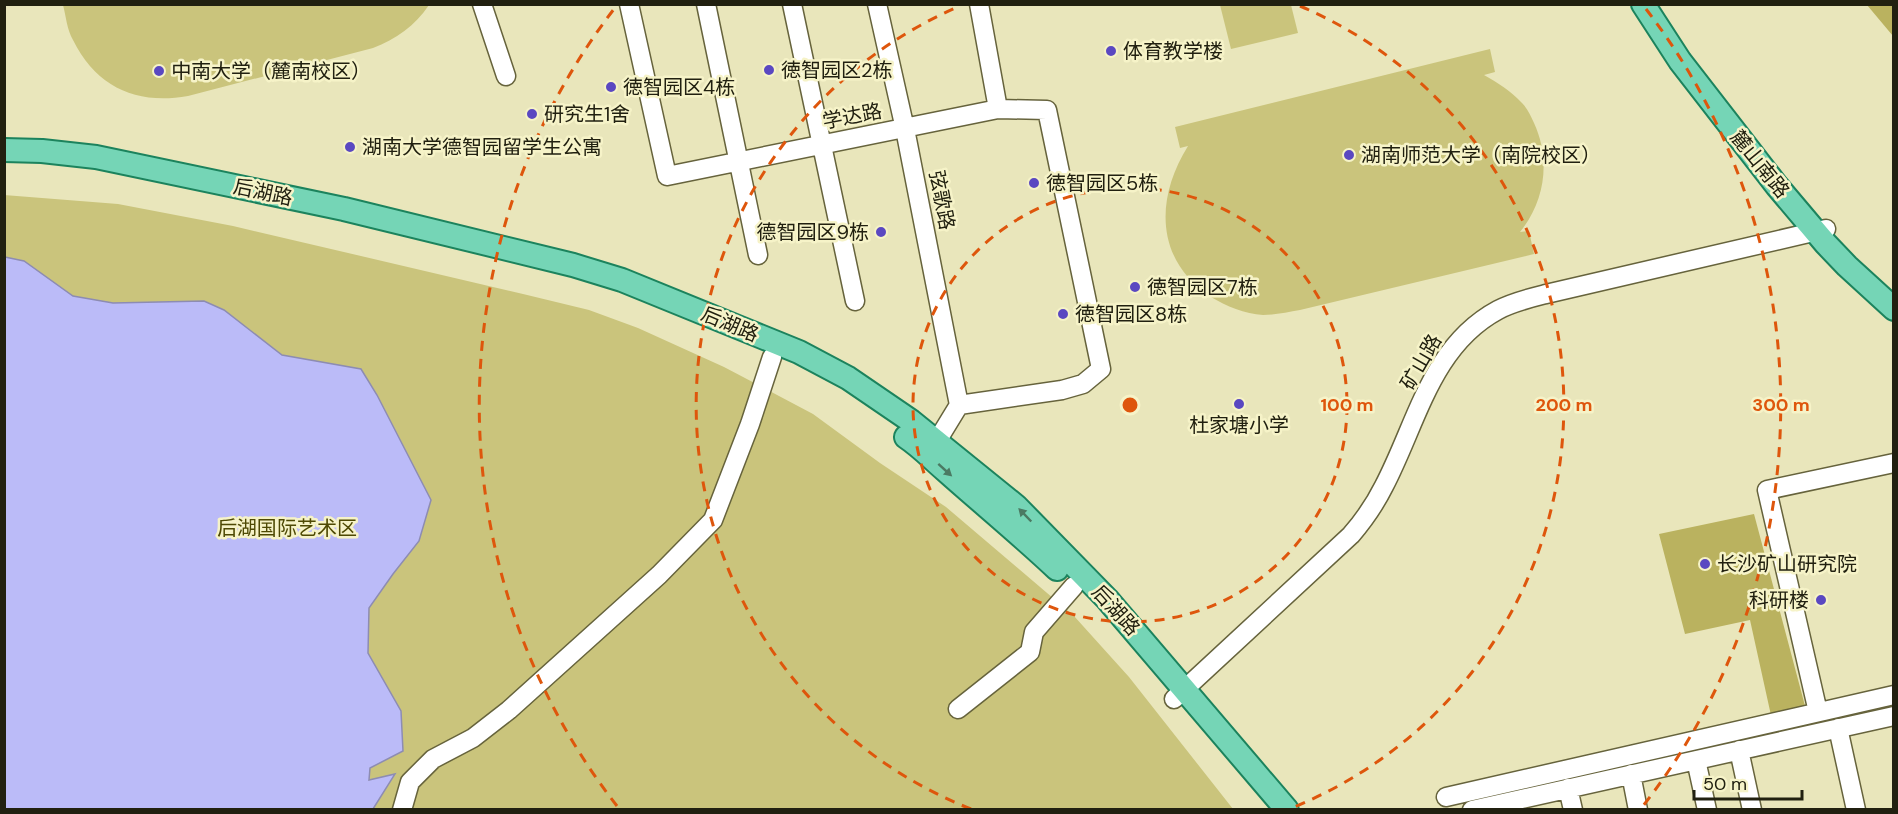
<svg xmlns="http://www.w3.org/2000/svg" width="1898" height="814" viewBox="0 0 1898 814" font-family="'DM Sans','Noto Sans SC',sans-serif">
<style>
.green{fill:#cac47c}
.forest{fill:#bab25f}
.water{fill:#bbbbf8;stroke:#8d8cb2;stroke-width:1.5}
.lines{fill:none;stroke-linecap:round;stroke-linejoin:round}
.minor-casing{stroke:#66633c;stroke-width:21}
.major-casing{stroke:#1c835d;stroke-width:26}
.minor{stroke:#fff;stroke-width:18}
.major{stroke:#75d5b6;stroke-width:22}
.oneway{fill:#4b7a63}
.ring{fill:none;stroke:#de560c;stroke-width:3;stroke-dasharray:10 8}
.poi-dot{fill:#5a48c1;stroke:#f6f3c8;stroke-width:2}
.labels{text-anchor:middle;dominant-baseline:central;stroke-width:5;stroke-linejoin:round;paint-order:stroke}
.poi-label{font-size:20px;fill:#212010;stroke:#f6f3c8;text-anchor:start}
.street-label{font-size:20px;fill:#212010;stroke:#f6f3c8}
.park-label{font-size:20px;fill:#4e4904;stroke:#f6f3c8}
.centre{fill:#de560c;stroke:#f6f3c8;stroke-width:3}
.ring-label{font-size:18px;text-anchor:middle;font-weight:bold;fill:#de560c;stroke:#f6f3c8;stroke-width:5;stroke-linejoin:round;paint-order:stroke}
</style>
<rect width="100%" height="100%" fill="#e9e6bb"/>
<path class="green" d="M 63,5 L 63,4 L 429,5 C 415,26 396,39 373,48 L 188,96 C 137,105 97,88 73,40 C 67,30 66,16 63,5 Z
M 1220,5 L 1291,5 L 1298,33 L 1231,49 Z
M 1490,49 L 1495,72 L 1484,75 C 1498,83 1511,91 1522,103 C 1527,108 1531,116 1534,123 C 1551,160 1545,201 1520,232 L 1529,231 L 1534,254 L 1300,310 C 1288,312 1275,315 1263,315 C 1245,314 1226,306 1211,297 C 1155,260 1155,199 1188,146 L 1180,148 L 1175,127 Z
M 4,195 L 118,204 L 233,226 L 523,294 L 589,310 L 638,328 L 724,367 L 813,414 L 880,463 L 946,507 L 1074,616 L 1129,677 L 1233,809 L 5,809 Z"/>
<path class="forest" d="M 1867,5 L 1893,5 L 1893,36 Z
M 1754,514 L 1809,721 L 1774,729 L 1750,620 L 1685,634 L 1659,534 Z"/>
<path class="water" d="M 5,257 L 24,261 L 73,296 L 113,303 L 204,301 L 224,310 L 282,355 L 361,369 L 377,395 L 431,500 L 419,541 L 393,574 L 369,608 L 368,653 L 401,711 L 403,751 L 370,768 L 369,780 L 395,774 L 373,809 L 5,809 Z"/>
<g class="lines">
<g class="minor-casing">
<path id="minor" d="M 482,4 L 506,76
M 629,4 L 667,176 L 998,109 L 1047,110 L 1101,369 L 1083,384 L 1062,390 L 959,405 L 937,441
M 706,4 L 758,255
M 792,4 L 855,301
M 877,4 L 905,129 L 959,405
M 979,4 L 998,109
M 1174,699 L 1351,535 C 1364,520 1375,504 1384,486 C 1417,423 1431,346 1498,310 C 1513,302 1530,298 1546,294 L 1826,229
M 958,709 L 1030,652 L 1034,632 L 1074,586
M 1818,712 L 1767,490 L 1894,463
M 1838,728 L 1856,810
M 1739,750 L 1752,810
M 1696,760 L 1707,810
M 1631,774 L 1638,810
M 1568,788 L 1573,810
M 1446,797 L 1894,695
M 402,810 L 410,782 L 433,759 L 473,738 L 509,710 L 659,575 L 713,520 L 750,424 L 772,357
M 1472,810 L 1894,716"/>
</g>
<g class="major-casing">
<path id="major" d="M 1643,4 L 1680,61 L 1777,186 L 1826,244 L 1847,266 L 1894,309
M 4,150 L 42,151 L 96,157 L 344,209 L 573,265 L 622,280 L 799,352 L 848,378 L 911,421 L 1016,506 L 1107,599 L 1287,810
M 906,437 C 921,447 932,459 945,470 C 982,503 1021,535 1057,569"/>
</g>
<use href="#minor" class="minor"/>
<use href="#major" class="major"/>
</g>
<defs><path id="oneway-solid" d="M-6-.8H1V-3.2L6.5 0L1 3.2V.8H-6Z" transform="scale(1.5)"/></defs>
<g class="oneway">
<use href="#oneway-solid" transform="translate(945 470) rotate(42)"/>
<use href="#oneway-solid" transform="translate(1025 515) rotate(-134)"/>
</g>
<g class="ring">
<circle cx="1130" cy="405" r="217"/>
<path d="M971 809A434 434 0 0 1 960 6M1300 6A434 434 0 0 1 1289 809"/>
<path d="M617 806A651 651 0 0 1 614 9M1646 9A651 651 0 0 1 1643 806"/>
</g>
<g class="poi-dot">
<circle cx="1111" cy="51" r="6"/>
<circle cx="769" cy="70" r="6"/>
<circle cx="159" cy="71" r="6"/>
<circle cx="611" cy="87" r="6"/>
<circle cx="532" cy="114" r="6"/>
<circle cx="350" cy="147" r="6"/>
<circle cx="1349" cy="155" r="6"/>
<circle cx="1034" cy="183" r="6"/>
<circle cx="881" cy="232" r="6"/>
<circle cx="1135" cy="287" r="6"/>
<circle cx="1063" cy="314" r="6"/>
<circle cx="1239" cy="404" r="6"/>
<circle cx="1705" cy="564" r="6"/>
<circle cx="1821" cy="600" r="6"/>
</g>
<g class="labels">
<g class="poi-label">
<text x="1123" y="51">体育教学楼</text>
<text x="781" y="70">徳智园区2栋</text>
<text x="171" y="71">中南大学（麓南校区）</text>
<text x="623" y="87">徳智园区4栋</text>
<text x="544" y="114">研究生1舍</text>
<text x="362" y="147">湖南大学德智园留学生公寓</text>
<text x="1361" y="155">湖南师范大学（南院校区）</text>
<text x="1046" y="183">徳智园区5栋</text>
<text x="869" y="232" text-anchor="end">德智园区9栋</text>
<text x="1147" y="287">徳智园区7栋</text>
<text x="1075" y="314">徳智园区8栋</text>
<text x="1239" y="425" text-anchor="middle">杜家塘小学</text>
<text x="1717" y="564">长沙矿山研究院</text>
<text x="1809" y="600" text-anchor="end">科研楼</text>
</g>
<g class="street-label">
<text transform="translate(852 116) rotate(-11)">学达路</text>
<text transform="translate(1760 164) rotate(51)">麓山南路</text>
<text transform="translate(263 192) rotate(12)">后湖路</text>
<text transform="translate(942 200) rotate(79)">弦歌路</text>
<text transform="translate(730 324) rotate(23)">后湖路</text>
<text transform="translate(1421 362) rotate(-60)">矿山路</text>
<text transform="translate(1116 610) rotate(48)">后湖路</text>
</g>
<g class="park-label">
<text x="287" y="528">后湖国际艺术区</text>
</g>
</g>
<circle cx="1130" cy="405" r="9" class="centre"/>
<g class="ring-label">
<text x="1347" y="411">100 m</text>
<text x="1564" y="411">200 m</text>
<text x="1781" y="411">300 m</text>
</g>
<rect width="1898" height="814" fill="none" stroke="#212010" stroke-width="12"/>
<path d="M1694 790v9h108v-9" fill="none" stroke="#212010" stroke-width="3"/>
<text x="1703" y="790" font-size="18" fill="#212010" stroke="#f6f3c8" stroke-width="4.5" paint-order="stroke">50 m</text>
</svg>
